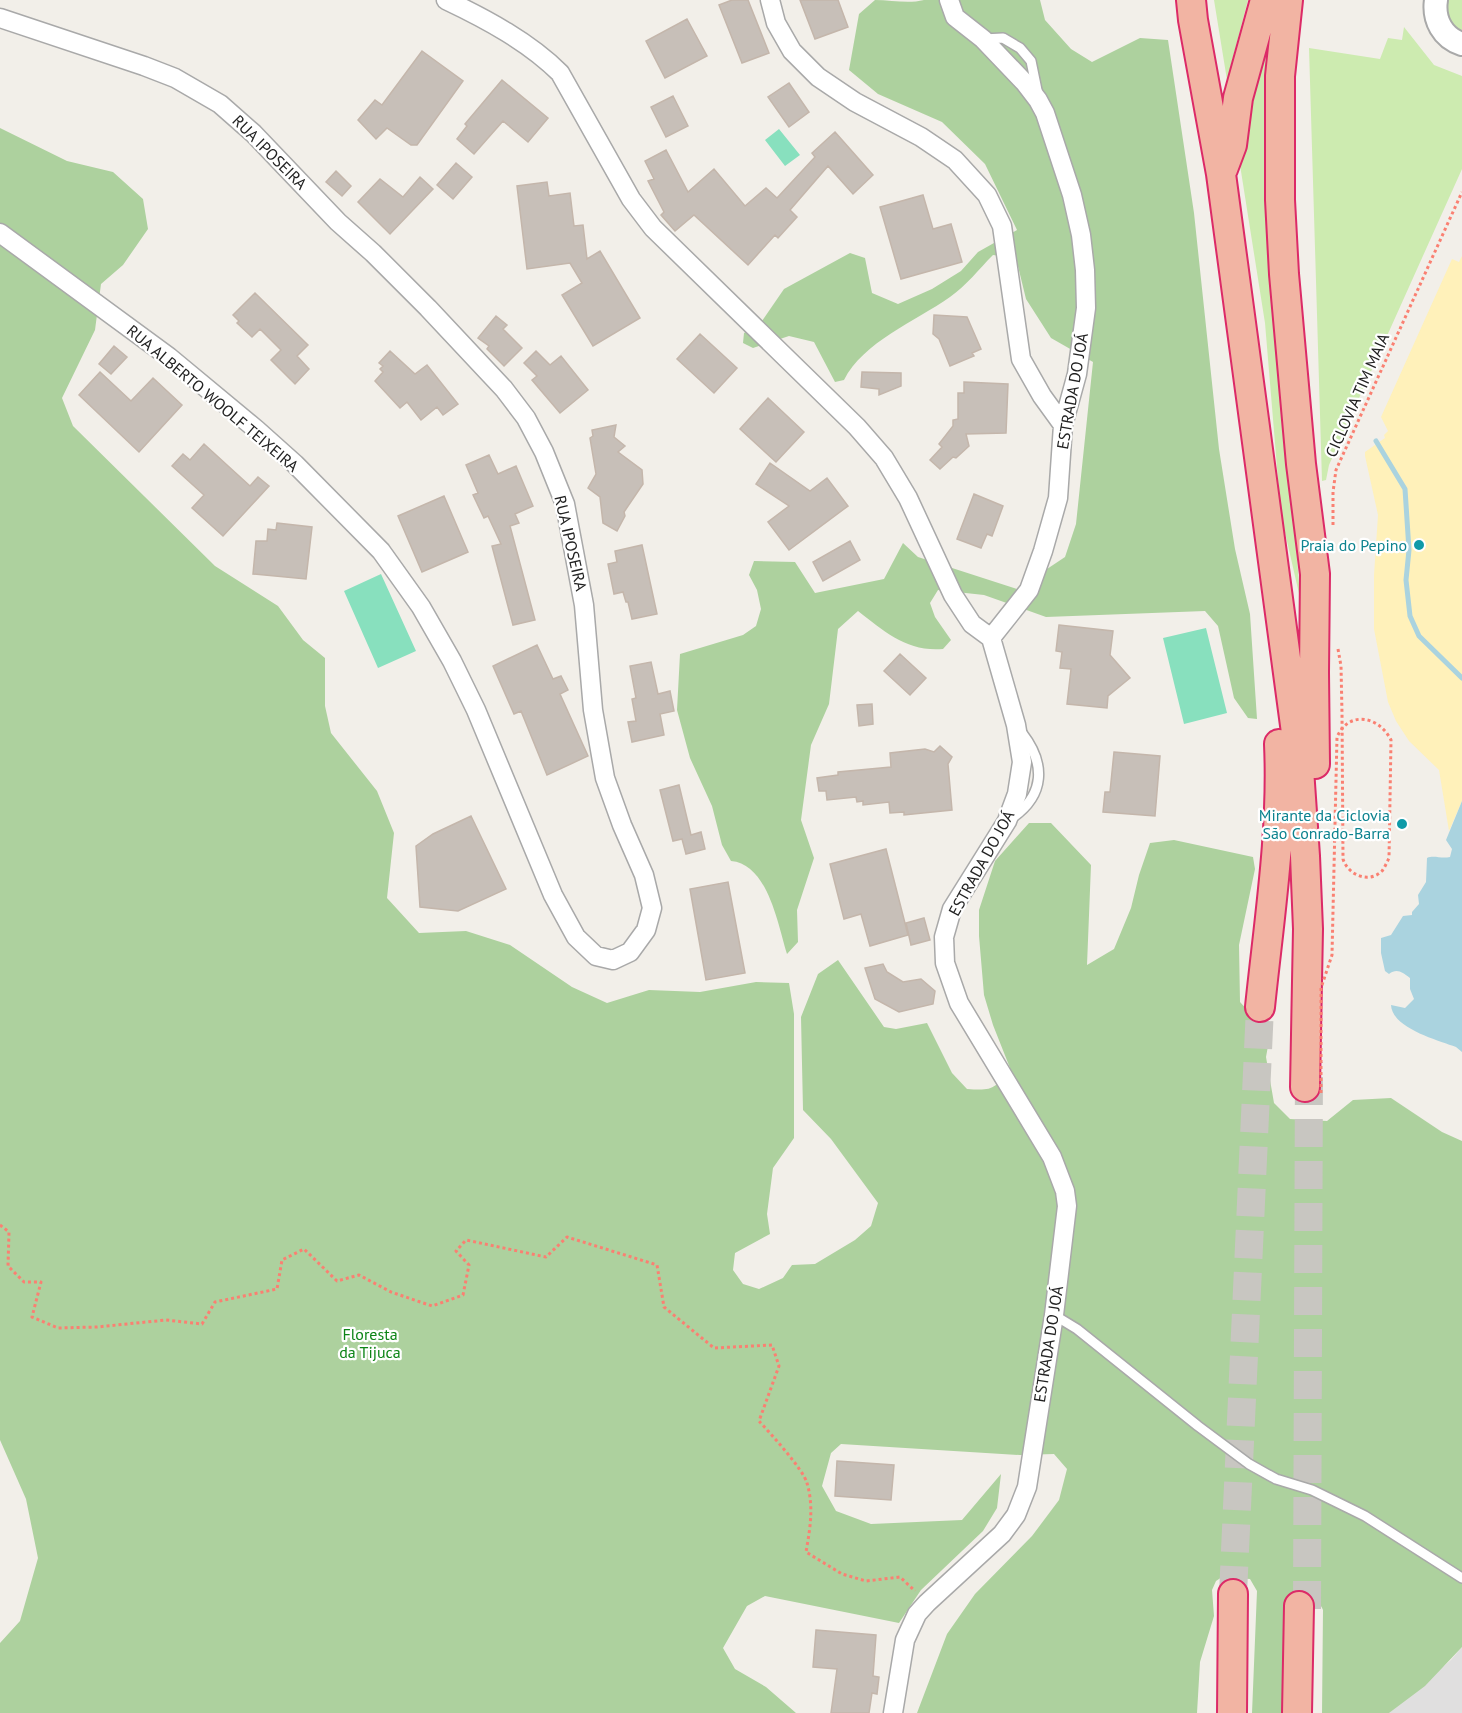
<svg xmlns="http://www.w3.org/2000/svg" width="1462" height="1713" viewBox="0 0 1462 1713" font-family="'PT Sans',sans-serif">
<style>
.residential{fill:#e0dfdf}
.grass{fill:#cdebb0}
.forest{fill:#add19e}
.sand{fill:#fff1ba}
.pitch{fill:#88e0be}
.water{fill:#aad3df}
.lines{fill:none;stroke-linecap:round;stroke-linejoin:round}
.stream{stroke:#aad3df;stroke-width:5}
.building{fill:#c7bfb8;stroke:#c4b6ab;stroke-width:1.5}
.trunk-tunnel{stroke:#c8c6c1;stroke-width:28;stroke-dasharray:28 14;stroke-linecap:butt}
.service-casing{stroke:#a9a9a9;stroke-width:12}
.minor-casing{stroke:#a9a9a9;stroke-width:21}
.tertiary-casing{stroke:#a9a9a9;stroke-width:26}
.trunk-casing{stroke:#dc2a67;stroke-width:32}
.path{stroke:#fa8072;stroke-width:3;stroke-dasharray:3 3;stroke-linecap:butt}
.service{stroke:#fff;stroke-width:9}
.minor{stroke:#fff;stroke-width:18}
.tertiary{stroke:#fff;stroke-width:22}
.trunk{stroke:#f2b4a3;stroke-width:28}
.path-bridge{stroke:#fa8072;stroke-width:3;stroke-dasharray:3 3;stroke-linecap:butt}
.culture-dot{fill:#0f9aa8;stroke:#fff;stroke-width:2}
.labels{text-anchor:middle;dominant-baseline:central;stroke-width:4.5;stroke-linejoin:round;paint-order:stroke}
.street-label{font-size:16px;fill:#222;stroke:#fff}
.culture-label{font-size:16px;fill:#0d838f;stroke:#fff;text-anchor:end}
.park-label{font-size:16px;fill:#0c8416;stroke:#fff}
</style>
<rect width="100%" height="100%" fill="#f2efe9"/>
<path class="residential" d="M 1462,1647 L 1462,1713 L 1389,1713 L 1451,1660 Z"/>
<path class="grass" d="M 1214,0 L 1248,0 L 1227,80 Z
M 1445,0 L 1462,0 L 1462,36 L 1447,22 Z
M 1273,8 L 1272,217 L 1300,598 L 1281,515 L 1265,323 L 1240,165 L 1248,103 Z
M 1404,27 L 1434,65 L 1462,76 L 1462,169 L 1329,465 L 1326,480 L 1322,481 L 1309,48 L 1380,59 L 1388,38 L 1402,40 Z"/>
<path class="forest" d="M 875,0 C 892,0 908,4 924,0 L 1040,0 L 1045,20 L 1071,49 L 1092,62 L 1140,38 L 1168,40 L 1194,213 L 1219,449 L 1235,549 L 1250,614 L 1257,719 L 1248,718 L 1234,698 L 1218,626 L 1205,611 L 1046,617 L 984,595 L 938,590 L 930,603 L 935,617 L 951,640 L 943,649 C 907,652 885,632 858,611 L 838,629 L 829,704 L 811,745 L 801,820 L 814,858 L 797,910 L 798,942 L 787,954 C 778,925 768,864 731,861 L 722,845 L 712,806 L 690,758 L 677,710 L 680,654 L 743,635 L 756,626 L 761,609 L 757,590 L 749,575 L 754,561 L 795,562 L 815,593 L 884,579 L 903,543 L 918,557 L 1017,589 L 1065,557 L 1076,524 L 1093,362 L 1051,338 L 1026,299 L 1016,258 L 993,255 C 979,269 966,286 950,297 C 916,321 863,342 844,380 L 835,382 L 814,342 L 789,336 L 753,348 L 743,343 L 744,333 L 760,324 L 784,289 L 850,253 L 865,258 L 872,293 L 898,304 L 932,289 L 961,271 L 978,252 L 1017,230 L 985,164 L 942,122 L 878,94 L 849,70 L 859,14 Z
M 0,128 L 67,161 L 113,172 L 143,199 L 148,229 L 123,265 L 101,284 L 95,330 L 62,398 L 73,426 L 215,566 L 278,606 L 303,640 L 325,658 L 325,706 L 331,733 L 377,791 L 394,833 L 387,898 L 419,933 L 466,931 L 510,945 L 572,987 L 607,1003 L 649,990 L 700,992 L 756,982 L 789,983 L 794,1014 L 794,1138 L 773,1168 L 767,1214 L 770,1234 L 735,1253 L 733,1270 L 743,1284 L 759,1289 L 783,1278 L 792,1265 L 815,1264 L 855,1240 L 871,1226 L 878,1203 L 831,1139 L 803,1110 L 801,1017 L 818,974 L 838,960 L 884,1027 L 896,1029 L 927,1023 L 952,1073 L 967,1089 C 993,1091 995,1089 1010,1068 L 993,1025 L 984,995 L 979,936 L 979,910 L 995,861 L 1029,823 L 1051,823 L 1091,865 L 1087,965 L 1114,949 L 1131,908 L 1139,875 L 1150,843 L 1174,840 L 1253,857 L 1255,869 L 1239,945 L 1240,1002 L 1270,1035 L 1266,1057 L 1274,1103 L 1290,1119 L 1327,1121 L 1353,1100 L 1391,1098 L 1442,1132 L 1462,1141 L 1462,1647 L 1425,1686 L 1389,1713 L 1322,1713 L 1323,1610 C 1317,1595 1305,1595 1292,1592 L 1288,1597 L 1285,1713 L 1252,1713 L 1257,1591 L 1250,1579 L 1222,1577 L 1216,1581 L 1212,1590 L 1214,1616 L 1200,1662 L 1197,1713 L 917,1713 L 947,1634 L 975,1594 L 1032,1536 L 1059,1500 L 1067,1469 L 1054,1454 L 1020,1455 L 841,1444 L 831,1453 L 822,1486 L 836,1511 L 871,1524 L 962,1520 L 1001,1474 L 997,1508 L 983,1531 L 921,1590 L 899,1623 L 765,1596 L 747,1606 L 723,1648 L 735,1669 L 766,1687 L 796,1713 L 0,1713 L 0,1643 L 20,1621 L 38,1558 L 26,1499 L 0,1440 Z"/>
<path class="sand" d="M 1462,256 L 1462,801 L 1449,831 L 1439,770 L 1409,741 L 1396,721 L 1388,702 L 1374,629 L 1374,575 L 1378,515 L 1365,456 L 1365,452 L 1385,438 L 1384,435 L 1388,431 L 1381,417 L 1452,259 L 1459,262 Z"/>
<path class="pitch" d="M 779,129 L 800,155 L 785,166 L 765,140 Z
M 381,574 L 416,651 L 378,668 L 344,591 Z
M 1206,628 L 1227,713 L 1184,724 L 1163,638 Z"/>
<path class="water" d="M 1462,801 L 1462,1052 L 1456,1047 C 1437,1040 1392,1028 1391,1005 L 1405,1008 L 1414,999 L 1410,989 L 1410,978 C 1402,972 1397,968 1389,974 L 1385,971 L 1381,953 L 1381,938 L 1391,935 L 1403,916 L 1412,915 L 1412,912 L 1419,904 L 1418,895 L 1426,882 L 1427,858 C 1434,855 1441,859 1450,857 L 1452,849 L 1446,840 Z"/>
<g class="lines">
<path class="stream" d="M 1376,441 L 1405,489 L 1409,550 L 1406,580 L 1410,616 L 1419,636 L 1462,678"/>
</g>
<path class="building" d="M 732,0 L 748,0 L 769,53 L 742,63 L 719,5 Z
M 800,0 L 838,0 L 848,27 L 815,39 Z
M 687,19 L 707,56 L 665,78 L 646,41 Z
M 422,51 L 463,81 L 417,145 L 411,145 L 387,128 L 376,139 L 358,120 L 375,100 L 382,105 Z
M 502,80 L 548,118 L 528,142 L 503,121 L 474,154 L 457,139 L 467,126 L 465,124 Z
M 789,83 L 809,112 L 789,127 L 768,97 Z
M 673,96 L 688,126 L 666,137 L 651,107 Z
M 835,132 L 873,175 L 853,194 L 828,166 L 790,210 L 797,217 L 778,238 L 775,235 L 748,265 L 694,215 L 675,231 L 661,215 L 664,212 L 648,181 L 654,179 L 645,161 L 666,150 L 688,192 L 714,169 L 745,206 L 766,188 L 777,198 L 815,157 L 812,153 Z
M 456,163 L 472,177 L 453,199 L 437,185 Z
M 336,171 L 351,186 L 342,196 L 326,182 Z
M 420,177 L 433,189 L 390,234 L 358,202 L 380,179 L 403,197 Z
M 547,182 L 549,196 L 570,193 L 574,226 L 583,225 L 587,259 L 600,251 L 640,318 L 593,346 L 562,295 L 582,283 L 570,263 L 527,269 L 517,186 Z
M 923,195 L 933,229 L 951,224 L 962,262 L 901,279 L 880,207 Z
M 255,293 L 308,345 L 297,356 L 309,369 L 295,384 L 271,360 L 281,350 L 260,329 L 252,337 L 237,323 L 239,321 L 233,315 Z
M 934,315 L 967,317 L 981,349 L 972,353 L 974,356 L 950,366 L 939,339 L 933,334 Z
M 496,316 L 507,325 L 503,329 L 522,348 L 504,366 L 487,349 L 489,346 L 478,338 Z
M 700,334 L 737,368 L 714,393 L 677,359 Z
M 114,346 L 127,357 L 111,374 L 99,364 Z
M 390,351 L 415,374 L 427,365 L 458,404 L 443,415 L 437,407 L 421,420 L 407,402 L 400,408 L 375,381 L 383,372 L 380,369 L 383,366 L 379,363 Z
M 536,351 L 550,365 L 561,356 L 588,390 L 560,413 L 532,380 L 537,376 L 524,363 Z
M 100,372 L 131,401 L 153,378 L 182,405 L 139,452 L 79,395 Z
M 862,372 L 901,373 L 901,386 L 879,395 L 879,389 L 861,387 Z
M 964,382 L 1008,384 L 1006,433 L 966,434 L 969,446 L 956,458 L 953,457 L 940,469 L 930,460 L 942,447 L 939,444 L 953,426 L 953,420 L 958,419 L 958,393 L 964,393 Z
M 768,398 L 804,432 L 776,462 L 740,429 Z
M 616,425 L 614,437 L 625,446 L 618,452 L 642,470 L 643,484 L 624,512 L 625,516 L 617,531 L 603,523 L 600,497 L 588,488 L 596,474 L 590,438 L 593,436 L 592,430 Z
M 204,444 L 250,486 L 258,477 L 269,486 L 223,536 L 192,508 L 204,495 L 172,466 L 183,454 L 190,460 Z
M 489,455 L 498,474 L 516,466 L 533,506 L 515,514 L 519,523 L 510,526 L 535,620 L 513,625 L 492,546 L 501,544 L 488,516 L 484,518 L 473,495 L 478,493 L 466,465 Z
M 770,463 L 810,491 L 827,478 L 848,506 L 789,550 L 768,522 L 789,506 L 756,484 Z
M 974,494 L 1003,506 L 992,536 L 987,534 L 981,548 L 957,539 Z
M 444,496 L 468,552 L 422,572 L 398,516 Z
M 277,523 L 312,527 L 306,579 L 253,574 L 256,541 L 267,541 L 268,529 L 276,530 Z
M 850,541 L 860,560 L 823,581 L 813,562 Z
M 642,545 L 657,614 L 632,619 L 628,602 L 626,602 L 623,592 L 614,594 L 608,564 L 617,562 L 615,551 Z
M 1059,625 L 1113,631 L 1110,655 L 1130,678 L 1108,696 L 1107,708 L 1067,704 L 1071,669 L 1060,668 L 1062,652 L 1056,651 Z
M 537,645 L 553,679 L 561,676 L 568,690 L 560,694 L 588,756 L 547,775 L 521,711 L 514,714 L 493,666 Z
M 900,654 L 926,678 L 910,695 L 884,671 Z
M 651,662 L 658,694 L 670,691 L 674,711 L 660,714 L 664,735 L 632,742 L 628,722 L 636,721 L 632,699 L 636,698 L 630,666 Z
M 872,704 L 873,724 L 859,726 L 857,705 Z
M 940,746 L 952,757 L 948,764 L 952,810 L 904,815 L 904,812 L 890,813 L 889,802 L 863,805 L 863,801 L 857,802 L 856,797 L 827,800 L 826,791 L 819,791 L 817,778 L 838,775 L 838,772 L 891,767 L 890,753 L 925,749 L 934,752 Z
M 1114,752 L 1160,756 L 1155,816 L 1103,812 L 1105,792 L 1110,792 Z
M 679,785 L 691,835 L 701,832 L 705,849 L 686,854 L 682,839 L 673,841 L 660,790 Z
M 471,816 L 506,889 L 458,911 L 420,907 L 416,846 L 433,834 Z
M 886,849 L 908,935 L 870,946 L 861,914 L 844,919 L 830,864 Z
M 728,882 L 745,973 L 706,980 L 690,889 Z
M 924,918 L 930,940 L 911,945 L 906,923 Z
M 883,964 L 887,972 L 903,982 L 921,979 L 935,991 L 933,1004 L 899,1012 L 875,999 L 865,968 Z
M 837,1461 L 894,1465 L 891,1500 L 835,1496 Z
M 816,1630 L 876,1635 L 873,1676 L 879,1677 L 877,1694 L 872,1693 L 869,1713 L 831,1713 L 837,1669 L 813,1667 Z"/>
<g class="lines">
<path class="trunk-tunnel" d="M 1233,1594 L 1260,1007
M 1307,1609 L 1309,1062"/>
<g class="service-casing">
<path id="service" d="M 983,39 L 1003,38 L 1020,48 L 1031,61 L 1038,95
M 1012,818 C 1045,795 1046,764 1022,733
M 1054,1315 L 1077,1329 L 1198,1426 L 1249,1464 L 1276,1479 L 1312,1490 L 1365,1516 L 1462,1578"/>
</g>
<g class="minor-casing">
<path id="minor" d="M 446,0 C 486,19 529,42 560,73 L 631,199 L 653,228 L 857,427 L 884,458 L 908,498 L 953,595 L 972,624 L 991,638
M 770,0 L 776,23 L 792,51 L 818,77 L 855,102 L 921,137 L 955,160 L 987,195 L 1002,226 L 1021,359 L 1042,396 L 1063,425
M 0,18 L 144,66 L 175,78 L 220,104 L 253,133 L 338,222 L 373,253 L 428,308 L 504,389 L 526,418 L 544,452 L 565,504 L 584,605 L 593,710 L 605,778 L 622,825 L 644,875 L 652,908 L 646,930 L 630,952 L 613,960 L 596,956 L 576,937 L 553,895 L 476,710 L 452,661 L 421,607 L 381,551 L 295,464 L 257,430 L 169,357 L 0,233
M 893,1713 L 905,1640 L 917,1614 L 927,1603 L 1002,1534 L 1016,1515 L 1027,1487 L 1054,1315 L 1067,1206 L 1065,1191 L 1052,1157 L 959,1003 L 945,963 L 944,937 L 952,909 L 1007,821 L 1017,794 L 1022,762 L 1016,725 L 991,638 L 1029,590 L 1043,551 L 1058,498 L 1063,425 L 1077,374 L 1086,308 L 1085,270 L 1081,235 L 1072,195 L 1045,113 L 1038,100 L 1025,83 L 983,39 L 955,17 L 949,0"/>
</g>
<g class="tertiary-casing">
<path id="tertiary" d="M 1436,0 C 1433,20 1443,38 1462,44"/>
</g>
<g class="trunk-casing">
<path id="trunk" d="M 1191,0 L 1193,20 L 1221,174 L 1297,740 L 1305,856 L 1308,929 L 1305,1087
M 1288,0 L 1280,76 L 1280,200 L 1284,274 L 1301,464 L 1315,574 L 1314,672 L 1315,764
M 1223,169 L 1232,145 L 1238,98 L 1265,0
M 1260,1007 C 1269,920 1283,832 1279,744
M 1232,1713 L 1233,1594
M 1297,1713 L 1299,1606"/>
</g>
<path class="path" d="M 1333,525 L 1333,492 L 1336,470 L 1462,192
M 1338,649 L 1341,666 L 1342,713 L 1343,859 C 1348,875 1369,884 1382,871 C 1385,867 1387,862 1389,858
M 0,1225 L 9,1232 L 8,1266 L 24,1282 L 41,1282 L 32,1317 L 58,1328 L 97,1327 L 166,1320 L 202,1324 L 215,1302 L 277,1289 L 282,1260 L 304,1249 L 337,1281 L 359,1275 L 391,1292 L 432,1306 L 463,1295 L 469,1265 L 456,1251 L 466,1240 L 546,1257 L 567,1237 L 657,1265 L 664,1307 L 714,1348 L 772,1345 L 779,1366 L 759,1421 C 770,1433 803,1469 807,1483 C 814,1507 810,1529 806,1552 L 842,1574 L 866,1581 L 900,1577 L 915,1591"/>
<use href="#service" class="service"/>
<use href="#minor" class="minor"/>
<use href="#tertiary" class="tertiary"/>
<use href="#trunk" class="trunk"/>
<path class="path-bridge" d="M 1321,1093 L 1321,988 L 1332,955 L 1337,737 C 1349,710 1379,716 1391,740 L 1389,858"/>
</g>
<g class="culture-dot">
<circle cx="1419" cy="545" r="6"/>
<circle cx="1402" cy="824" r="6"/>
</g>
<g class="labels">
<g class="street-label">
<text transform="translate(270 152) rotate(45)">RUA IPOSEIRA</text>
<text transform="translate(1072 391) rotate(-80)">ESTRADA DO JOÁ</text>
<text transform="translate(1357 395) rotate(-66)">CICLOVIA TIM MAIA</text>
<text transform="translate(213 398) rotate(40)">RUA ALBERTO WOOLF TEIXEIRA</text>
<text transform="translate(571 543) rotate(77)">RUA IPOSEIRA</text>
<text transform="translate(981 863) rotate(-61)">ESTRADA DO JOÁ</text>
<text transform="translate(1048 1344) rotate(-81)">ESTRADA DO JOÁ</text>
</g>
<g class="culture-label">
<text x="1407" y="545">Praia do Pepino</text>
<text x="1390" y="815">Mirante da Ciclovia<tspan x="1390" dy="18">São Conrado-Barra</tspan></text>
</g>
<g class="park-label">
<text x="370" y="1334">Floresta<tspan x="370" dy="18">da Tijuca</tspan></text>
</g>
</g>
</svg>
